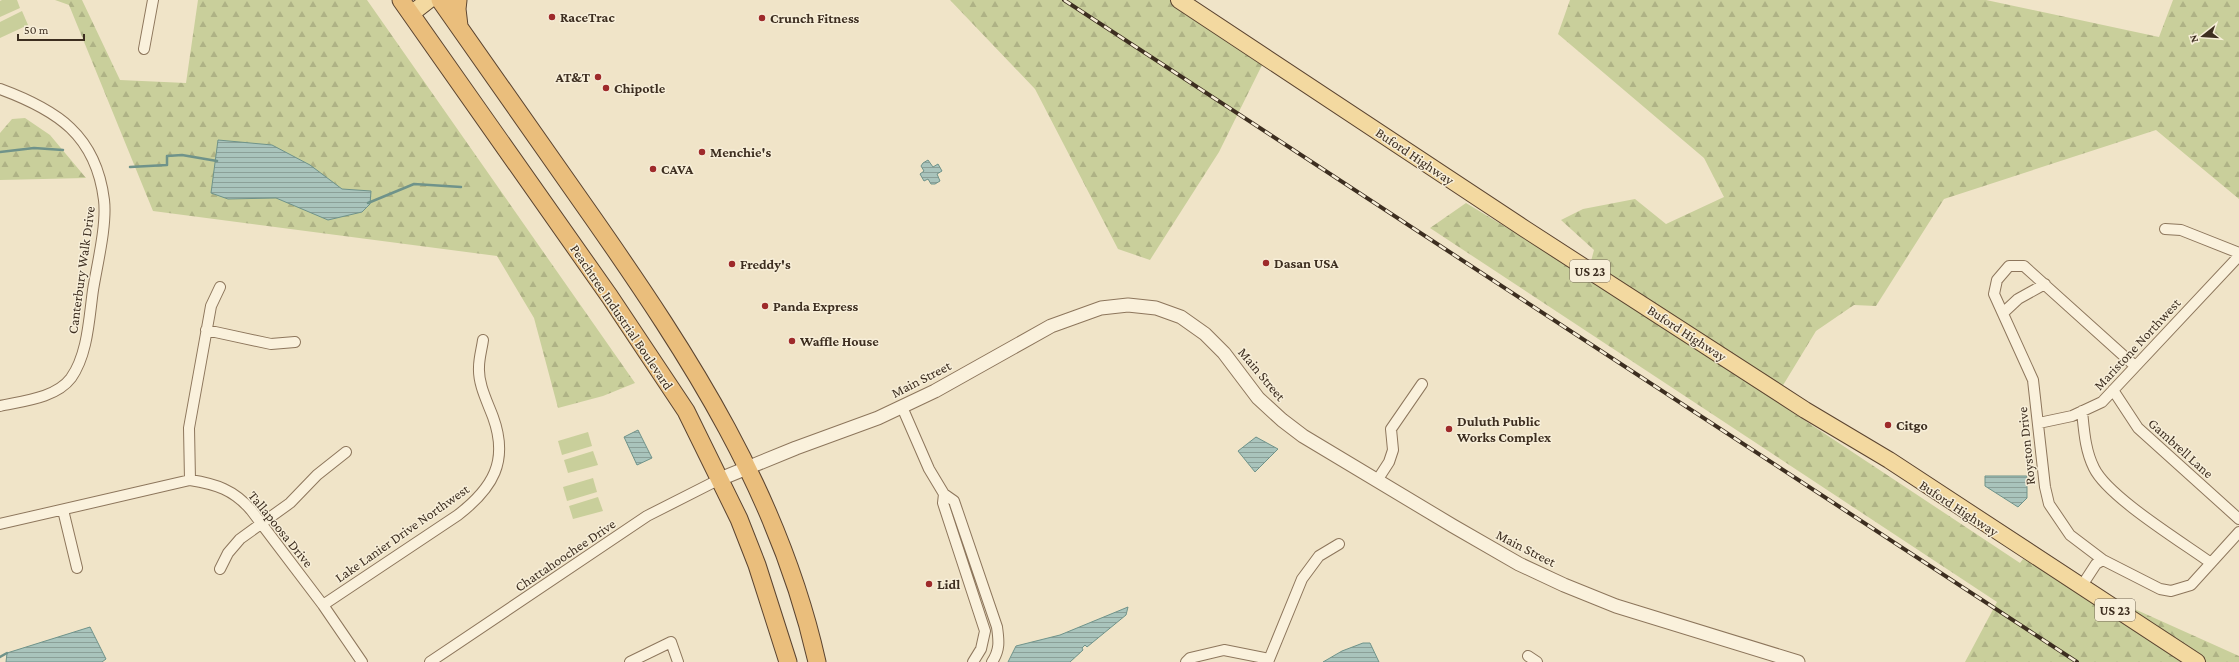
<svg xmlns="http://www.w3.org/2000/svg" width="2239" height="662" viewBox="0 0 2239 662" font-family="'Crimson Pro',serif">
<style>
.grass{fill:#c9cf9b}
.forest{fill:url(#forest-firs)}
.water{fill:url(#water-rules);stroke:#6f938a}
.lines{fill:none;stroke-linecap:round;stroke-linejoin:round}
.stream{stroke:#6f938a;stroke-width:2.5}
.minor-casing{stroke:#8d765c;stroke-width:12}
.tertiary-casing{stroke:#8d765c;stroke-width:15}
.primary-casing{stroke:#5b4430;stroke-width:18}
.trunk-casing{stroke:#5b4430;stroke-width:19}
.minor{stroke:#faf1dc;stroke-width:10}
.tertiary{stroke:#faf1dc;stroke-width:13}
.primary{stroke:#f3d9a0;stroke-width:16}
.trunk{stroke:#eabe7c;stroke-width:17}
.rail-casing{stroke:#3d2e20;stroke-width:4}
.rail{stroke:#f7eed8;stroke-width:2.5;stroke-dasharray:8;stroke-linecap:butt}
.poi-dot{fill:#9e2a2b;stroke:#f7eed8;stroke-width:1.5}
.labels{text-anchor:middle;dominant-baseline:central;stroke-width:3;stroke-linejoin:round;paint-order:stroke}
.shield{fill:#f7eed8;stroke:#756857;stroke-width:1}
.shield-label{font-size:13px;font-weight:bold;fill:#3d2e20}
.poi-label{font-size:14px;font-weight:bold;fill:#3d2e20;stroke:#f7eed8;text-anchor:start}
.street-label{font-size:14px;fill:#3d2e20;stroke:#f7eed8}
</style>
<defs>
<pattern id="forest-firs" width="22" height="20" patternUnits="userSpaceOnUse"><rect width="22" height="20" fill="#c9cf9b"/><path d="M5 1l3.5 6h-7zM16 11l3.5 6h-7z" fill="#aeb285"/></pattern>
<pattern id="water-rules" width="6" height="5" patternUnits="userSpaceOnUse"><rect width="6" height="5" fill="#a9c4bc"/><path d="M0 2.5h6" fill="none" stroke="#8ba098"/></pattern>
</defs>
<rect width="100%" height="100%" fill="#f0e4c8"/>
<path class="grass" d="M 2,0 L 17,0 L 20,8 L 0,17 L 0,1 Z
M 22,11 L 28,25 L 0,38 L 0,22 Z
M 588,432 L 592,446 L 562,455 L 558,441 Z
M 593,451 L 598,465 L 568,473 L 564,460 Z
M 593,478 L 597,492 L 567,501 L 563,487 Z
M 598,497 L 603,511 L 573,519 L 569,506 Z"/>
<path class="forest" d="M 55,0 L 82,0 L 120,80 L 186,83 L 198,0 L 367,0 L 635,383 L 603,396 L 558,408 L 534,318 L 497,256 L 153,211 L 69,5 Z
M 950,0 L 1176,0 L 1266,57 L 1219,152 L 1150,260 L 1118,249 L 1035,89 Z
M 1570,0 L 1986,0 L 2159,37 L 2173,0 L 2239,0 L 2239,199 L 2156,130 L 1944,199 L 1876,306 L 1854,305 L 1816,331 L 1774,400 L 2020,563 L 2023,559 L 2239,656 L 2239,662 L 1965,662 L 1997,602 L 1430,228 L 1466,203 L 1587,276 L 1594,250 L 1561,220 L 1583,209 L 1635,199 L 1666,224 L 1724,197 L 1704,158 L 1558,34 Z
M 25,118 L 50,135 L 86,178 L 0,180 L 0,133 L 12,119 Z"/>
<path class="water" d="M 218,140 L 272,145 L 310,165 L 342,189 L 371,191 L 370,204 L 362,212 L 328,220 L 276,198 L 228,199 L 211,193 Z
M 928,160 L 933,167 L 938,164 L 942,171 L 937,174 L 940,181 L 935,184 L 931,184 L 928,179 L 924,181 L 920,174 L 924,171 L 921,166 L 923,163 Z
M 638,430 L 652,458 L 637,465 L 624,437 Z
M 1256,437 L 1278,449 L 1255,472 L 1238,451 Z
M 1985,476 L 2027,476 L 2027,498 L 2018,507 L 1985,486 Z
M 1128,607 L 1126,615 L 1087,647 L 1085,645 L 1082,648 L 1083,650 L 1070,662 L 1008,662 L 1016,646 L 1060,635 Z
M 90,627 L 106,659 L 102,662 L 6,662 L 7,653 Z
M 1363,643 L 1370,643 L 1379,662 L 1323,662 L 1342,651 Z"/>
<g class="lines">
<path class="stream" d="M 0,152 L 34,148 L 63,150
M 130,167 L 167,165 L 167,156 L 182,155 L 217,161
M 368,203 L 414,184 L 461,187
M 0,657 L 7,653"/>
<g class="minor-casing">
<path id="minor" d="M 144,49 L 153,0
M 0,89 C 57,110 96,135 104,200 C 107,225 97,265 93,290 C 89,318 88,354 71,378 C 56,398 23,401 0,406
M 2165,229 L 2181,230 L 2239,253
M 2003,313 L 2018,299 L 2045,284
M 206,330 L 271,344 L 295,342
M 2135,366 L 2024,266 L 2009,266 L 1997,280 L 1994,294 L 2033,380 L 2045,487 L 2049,504 L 2070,535 L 2103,560 L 2160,589 L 2171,591 L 2191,585 L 2239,532
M 2113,390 L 2138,428 L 2239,519
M 902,407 L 929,469 L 944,494
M 2082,411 C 2084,430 2085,450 2094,468 C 2108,497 2182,542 2211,563
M 2039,423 L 2072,416 L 2102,402 L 2239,256
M 1378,479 L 1389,462 L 1393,450 L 1391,429 L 1422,384
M 190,480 L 189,428 L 211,306 L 220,287
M 63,510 L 77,568
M 0,524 L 190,480 C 216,484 234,490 251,510 L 323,605 L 362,662
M 220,569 L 228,553 L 240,539 L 290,503 L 317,475 L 346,452
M 2081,587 L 2096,564 L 2103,560
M 323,605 L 458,515 C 493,488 509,461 493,417 C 487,401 478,384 479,367 C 479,358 482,348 483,340
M 1528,656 L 1537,662
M 430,662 L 647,516 L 720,479
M 630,662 L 671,642 L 678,662
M 973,662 L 981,649 L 985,631 L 943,503 L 944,494 L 954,501 L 997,627 C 999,641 1000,650 992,662
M 1186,662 L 1190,658 L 1224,650 L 1269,659
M 1268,662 L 1302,579 L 1319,556 L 1339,544"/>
</g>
<g class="tertiary-casing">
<path id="tertiary" d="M 720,479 L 796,448 L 878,418 L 935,391 L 1051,326 L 1101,308 L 1128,305 L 1156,308 L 1181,317 L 1205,334 L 1224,353 L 1258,398 L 1282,420 L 1303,436 L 1453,526 L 1519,564 L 1564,585 L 1616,606 L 1798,662"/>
</g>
<g class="primary-casing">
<path id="primary" d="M 1179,0 L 1525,229 L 1805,410 L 1889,460 L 2197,662
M 411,14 L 429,0"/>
</g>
<g class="trunk-casing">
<path id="trunk" d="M 401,0 L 610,297 L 686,411 L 739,519 L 757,565 L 788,662
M 440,0 C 491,72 542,145 593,218 C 690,357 779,493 817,662
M 458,0 L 457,9 L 459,26"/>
</g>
<use href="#minor" class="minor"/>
<use href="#tertiary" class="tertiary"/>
<use href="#primary" class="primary"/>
<use href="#trunk" class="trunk"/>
<g class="rail-casing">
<path id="rail" d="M 1064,0 L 2077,662"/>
</g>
<use href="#rail" class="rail"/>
</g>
<g class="poi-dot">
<circle cx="552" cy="17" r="4"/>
<circle cx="762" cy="18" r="4"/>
<circle cx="598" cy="77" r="4"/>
<circle cx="606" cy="88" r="4"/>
<circle cx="702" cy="152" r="4"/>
<circle cx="653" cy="169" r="4"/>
<circle cx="1266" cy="263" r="4"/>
<circle cx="732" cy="264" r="4"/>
<circle cx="765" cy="306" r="4"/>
<circle cx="792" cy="341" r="4"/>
<circle cx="1888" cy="425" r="4"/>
<circle cx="1449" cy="429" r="4"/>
<circle cx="929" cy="584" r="4"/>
</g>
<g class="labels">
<g class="shield">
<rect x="1570" y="260" width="40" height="22" rx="3"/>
<rect x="2095" y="599" width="40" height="22" rx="3"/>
</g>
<g class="shield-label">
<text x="1590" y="271">US 23</text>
<text x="2115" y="610">US 23</text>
</g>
<g class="poi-label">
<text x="560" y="17">RaceTrac</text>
<text x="770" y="18">Crunch Fitness</text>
<text x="590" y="77" text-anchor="end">AT&amp;T</text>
<text x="614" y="88">Chipotle</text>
<text x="710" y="152">Menchie's</text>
<text x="661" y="169">CAVA</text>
<text x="1274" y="263">Dasan USA</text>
<text x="740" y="264">Freddy's</text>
<text x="773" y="306">Panda Express</text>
<text x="800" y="341">Waffle House</text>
<text x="1457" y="421">Duluth Public<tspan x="1457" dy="16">Works Complex</tspan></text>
<text x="1896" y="425">Citgo</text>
<text x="937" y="584">Lidl</text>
</g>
<g class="street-label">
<text transform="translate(1415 156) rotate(34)">Buford Highway</text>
<text transform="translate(81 270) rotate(-82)">Canterbury Walk Drive</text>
<text transform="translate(622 317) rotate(56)">Peachtree Industrial Boulevard</text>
<text transform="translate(1687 333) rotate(33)">Buford Highway</text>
<text transform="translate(2137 344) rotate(-47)">Maristone Northwest</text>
<text transform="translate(1262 374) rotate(50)">Main Street</text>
<text transform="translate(921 379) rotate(-27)">Main Street</text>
<text transform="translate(2026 446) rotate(-96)">Royston Drive</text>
<text transform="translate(2181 448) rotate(42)">Gambrell Lane</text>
<text transform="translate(1959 508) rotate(33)">Buford Highway</text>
<text transform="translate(281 529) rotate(51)">Tallapoosa Drive</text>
<text transform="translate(402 533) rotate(-35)">Lake Lanier Drive Northwest</text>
<text transform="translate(1526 548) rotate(27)">Main Street</text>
<text transform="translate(565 555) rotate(-34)">Chattahoochee Drive</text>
</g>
</g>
<g transform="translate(2203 36) rotate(253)" stroke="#f7eed8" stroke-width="3" paint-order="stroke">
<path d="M0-3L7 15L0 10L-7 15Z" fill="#3d2e20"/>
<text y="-6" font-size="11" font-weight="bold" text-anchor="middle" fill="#3d2e20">N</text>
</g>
<path d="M18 34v6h66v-6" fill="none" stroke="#3d2e20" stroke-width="2"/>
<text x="24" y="34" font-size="12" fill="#3d2e20" stroke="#f7eed8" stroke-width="3" paint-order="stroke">50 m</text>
</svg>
